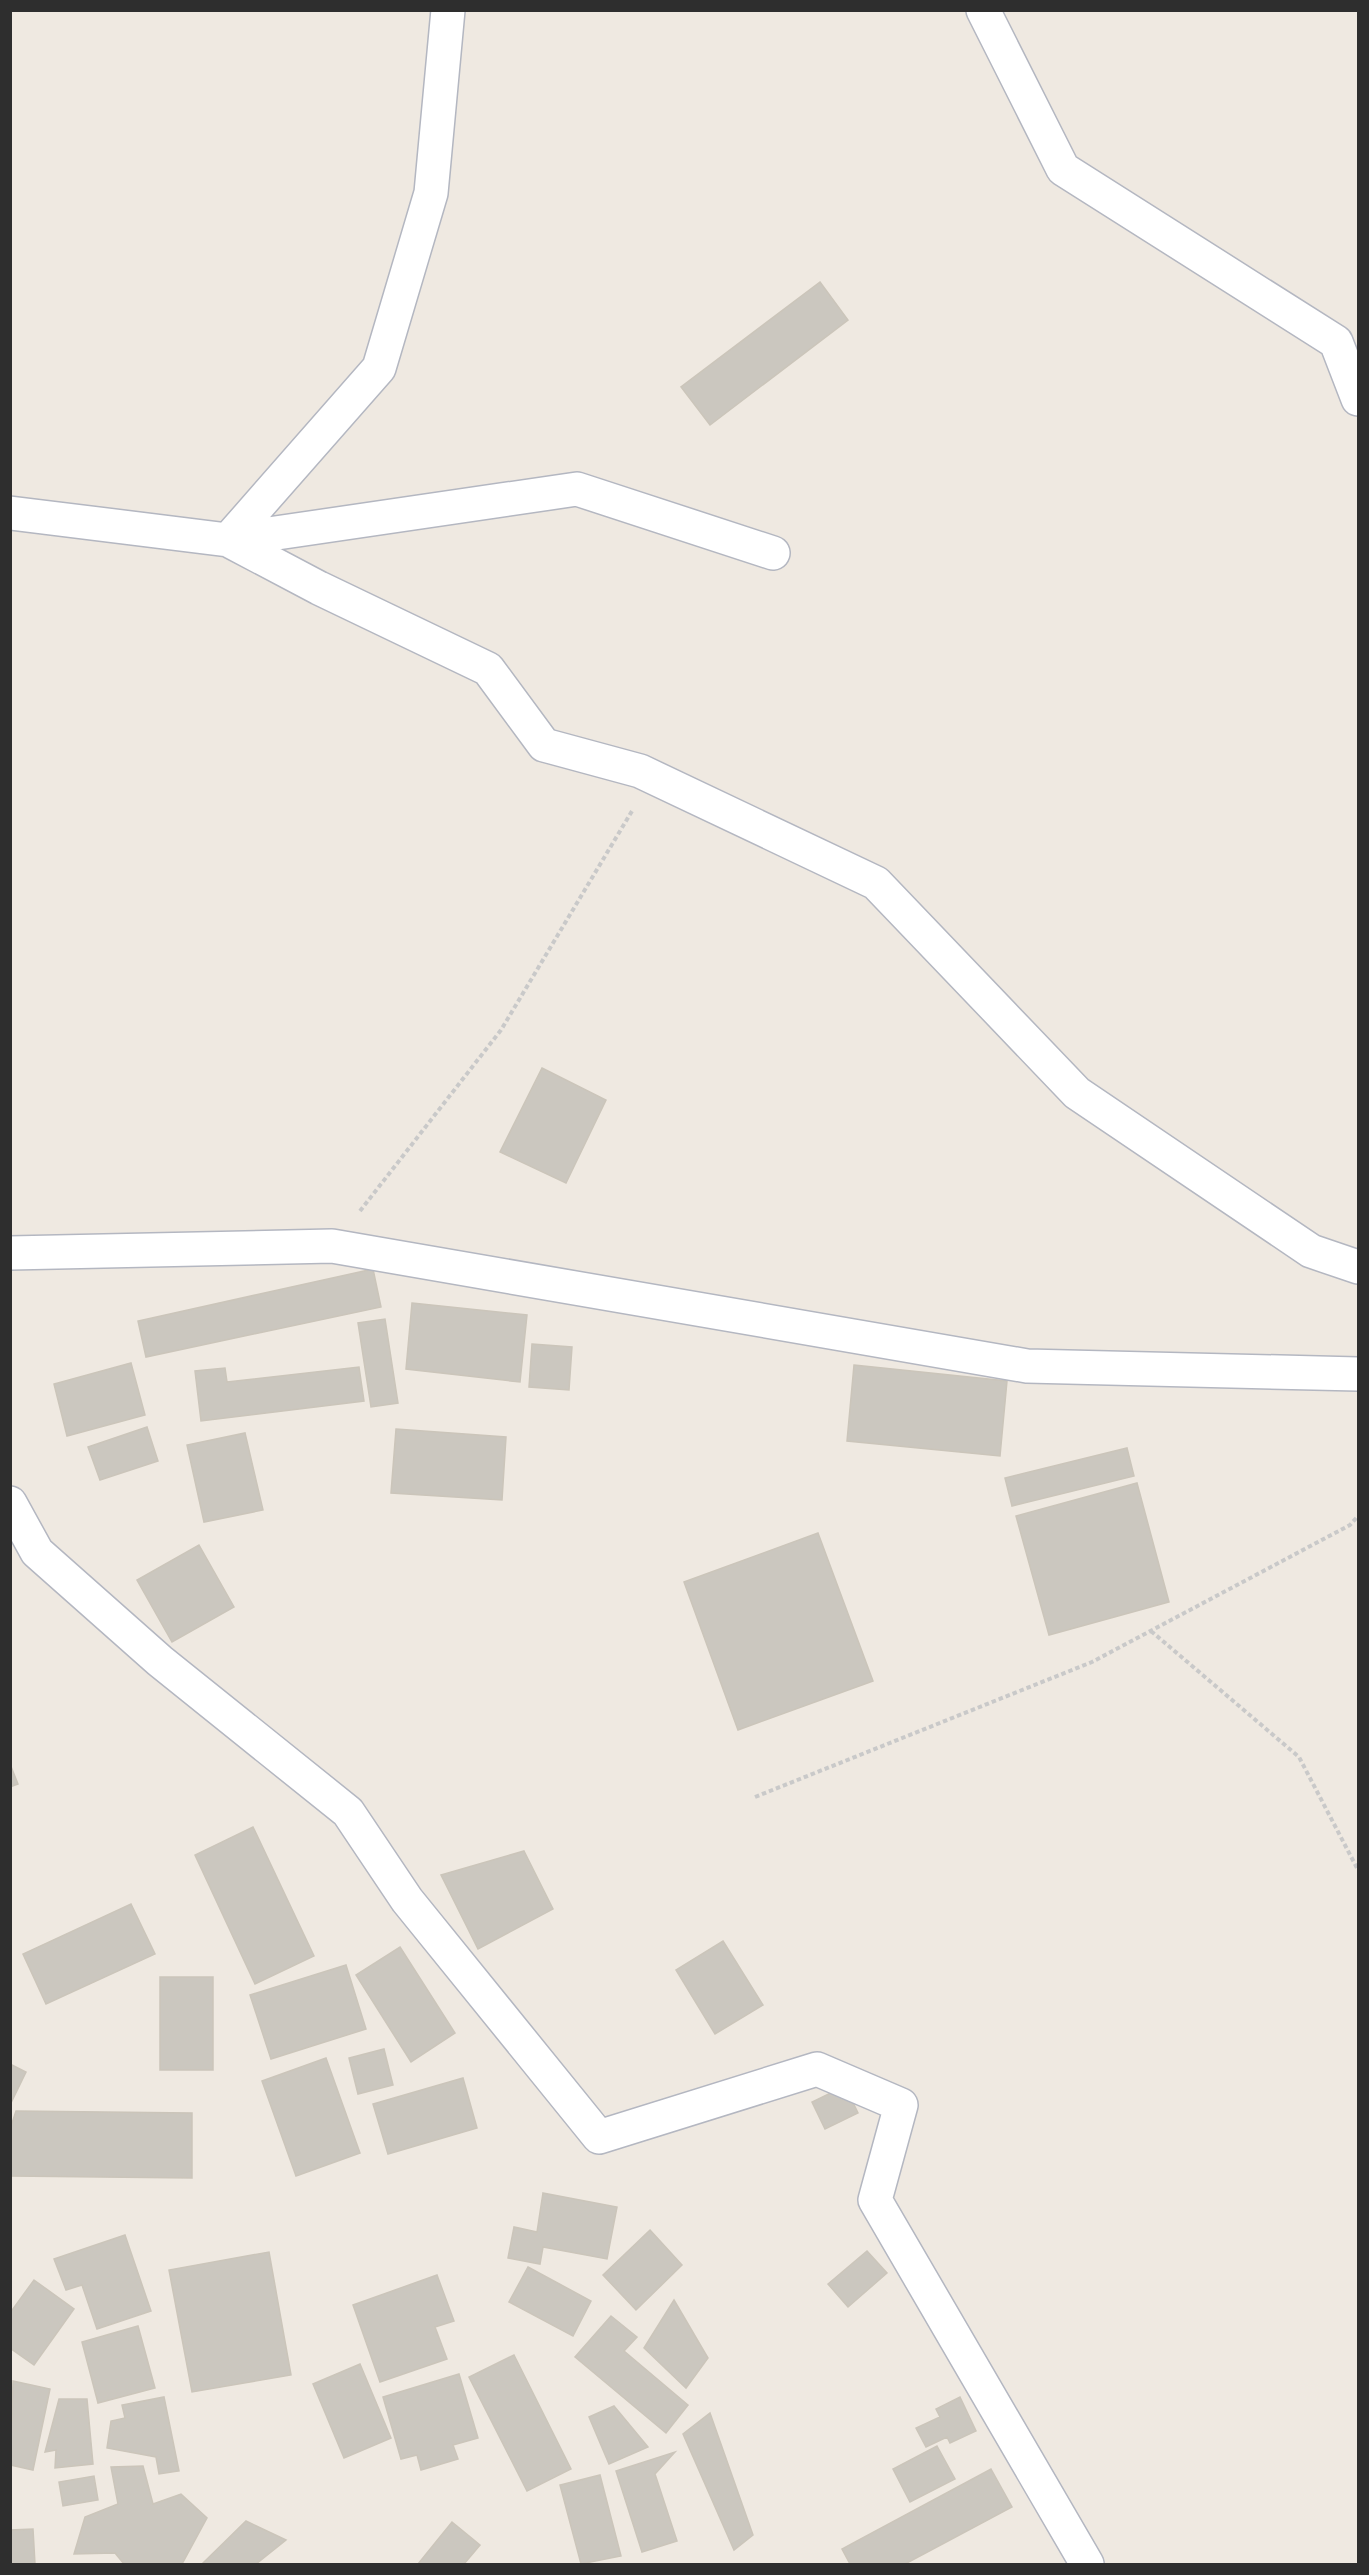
<svg xmlns="http://www.w3.org/2000/svg" width="1369" height="2575" viewBox="0 0 1369 2575" font-family="'Exo 2',sans-serif">
<style>
.building{fill:#cbc7bf;stroke:#cbc5ba;stroke-width:1.5}
.lines{fill:none;stroke-linecap:round;stroke-linejoin:round}
.street-casing{stroke:#b4b7c1;stroke-width:36}
.secondary-casing{stroke:#b4b7c1;stroke-width:36}
.path{stroke:#c9c9c9;stroke-width:4;stroke-dasharray:4.5 3;stroke-linecap:butt}
.street{stroke:#fff;stroke-width:33}
.secondary{stroke:#fff;stroke-width:33}
</style>
<rect width="100%" height="100%" fill="#efe9e1"/>
<path class="building" d="M 820,282 L 848,320 L 710,425 L 681,387 Z
M 542,1068 L 606,1100 L 566,1183 L 500,1152 Z
M 373,1269 L 381,1307 L 146,1357 L 138,1321 Z
M 412,1303 L 527,1315 L 520,1382 L 406,1369 Z
M 385,1319 L 398,1403 L 371,1407 L 358,1323 Z
M 532,1344 L 572,1347 L 569,1390 L 529,1387 Z
M 131,1363 L 145,1415 L 67,1436 L 54,1384 Z
M 854,1365 L 1007,1381 L 1000,1456 L 847,1441 Z
M 359,1367 L 364,1401 L 201,1421 L 195,1371 L 225,1368 L 227,1382 Z
M 147,1427 L 158,1461 L 100,1480 L 88,1447 Z
M 396,1429 L 506,1437 L 502,1500 L 391,1493 Z
M 245,1433 L 263,1510 L 204,1522 L 187,1445 Z
M 1127,1448 L 1134,1476 L 1012,1506 L 1005,1478 Z
M 1137,1483 L 1169,1602 L 1049,1635 L 1016,1516 Z
M 818,1533 L 873,1681 L 738,1730 L 684,1582 Z
M 199,1545 L 234,1607 L 172,1642 L 137,1580 Z
M 10,1764 L 18,1784 L 10,1787 Z
M 253,1827 L 314,1956 L 255,1984 L 195,1855 Z
M 524,1851 L 553,1909 L 478,1949 L 441,1875 Z
M 131,1904 L 155,1954 L 46,2004 L 23,1954 Z
M 723,1941 L 763,2005 L 715,2034 L 676,1970 Z
M 400,1947 L 455,2033 L 411,2062 L 356,1975 Z
M 346,1965 L 366,2029 L 271,2059 L 250,1995 Z
M 160,1977 L 213,1977 L 213,2070 L 160,2070 Z
M 384,2049 L 393,2085 L 358,2094 L 349,2058 Z
M 326,2058 L 360,2153 L 296,2176 L 262,2081 Z
M 10,2064 L 26,2072 L 10,2105 Z
M 463,2078 L 477,2128 L 388,2154 L 373,2104 Z
M 845,2086 L 858,2113 L 825,2129 L 812,2102 Z
M 16,2111 L 192,2113 L 192,2178 L 10,2176 L 10,2129 Z
M 543,2193 L 617,2207 L 607,2259 L 543,2247 L 540,2264 L 508,2258 L 514,2227 L 537,2232 Z
M 650,2230 L 682,2265 L 636,2310 L 603,2275 Z
M 125,2235 L 151,2311 L 97,2329 L 82,2285 L 66,2290 L 54,2259 Z
M 867,2251 L 887,2273 L 848,2307 L 828,2284 Z
M 269,2252 L 291,2375 L 192,2392 L 169,2270 Z
M 528,2267 L 591,2301 L 573,2336 L 509,2302 Z
M 437,2275 L 454,2321 L 435,2327 L 447,2359 L 380,2382 L 353,2305 Z
M 34,2280 L 74,2309 L 34,2365 L 10,2348 L 10,2313 Z
M 674,2300 L 708,2358 L 686,2388 L 644,2348 Z
M 611,2316 L 637,2337 L 624,2351 L 688,2405 L 666,2433 L 575,2357 Z
M 138,2326 L 155,2388 L 98,2403 L 82,2342 Z
M 514,2355 L 571,2469 L 527,2491 L 469,2377 Z
M 360,2364 L 391,2438 L 344,2458 L 313,2384 Z
M 459,2374 L 478,2438 L 453,2445 L 458,2459 L 421,2470 L 417,2455 L 401,2459 L 383,2397 Z
M 13,2381 L 50,2389 L 33,2470 L 10,2465 Z
M 164,2397 L 179,2471 L 159,2474 L 156,2457 L 107,2448 L 111,2421 L 125,2418 L 122,2405 Z
M 960,2397 L 976,2431 L 950,2443 L 947,2437 L 926,2447 L 916,2428 L 940,2417 L 936,2409 Z
M 59,2399 L 87,2399 L 93,2464 L 55,2468 L 56,2450 L 45,2452 Z
M 614,2406 L 648,2447 L 609,2464 L 589,2417 Z
M 710,2413 L 753,2535 L 734,2550 L 683,2434 Z
M 937,2446 L 955,2479 L 910,2502 L 893,2469 Z
M 675,2452 L 655,2474 L 677,2541 L 642,2552 L 616,2471 Z
M 143,2466 L 153,2504 L 181,2494 L 207,2518 L 182,2564 L 124,2564 L 115,2553 L 74,2554 L 85,2517 L 118,2504 L 111,2467 Z
M 991,2469 L 1012,2507 L 905,2564 L 850,2564 L 842,2549 Z
M 600,2475 L 621,2556 L 581,2564 L 560,2485 Z
M 94,2476 L 98,2500 L 63,2506 L 59,2482 Z
M 246,2521 L 286,2540 L 256,2564 L 202,2564 Z
M 452,2522 L 480,2545 L 464,2564 L 418,2564 Z
M 33,2529 L 35,2564 L 10,2564 L 10,2530 Z"/>
<g class="lines">
<g class="street-casing">
<path id="street" d="M 983,10 L 1063,169 L 1336,342 L 1358,399
M 10,513 L 228,540 L 319,588 L 488,669 L 544,745 L 640,771 L 876,883 L 1077,1093 L 1311,1251 L 1358,1267
M 228,540 L 379,368 L 431,193 L 448,10
M 228,540 L 577,489 L 773,553
M 10,1253 L 332,1246 L 1027,1366 L 1358,1374"/>
</g>
<g class="secondary-casing">
<path id="secondary" d="M 10,1503 L 37,1552 L 160,1661 L 348,1812 L 407,1900 L 599,2137 L 817,2069 L 901,2105 L 875,2200 L 1087,2564"/>
</g>
<path class="path" d="M 360,1211 L 501,1030 L 632,811
M 1151,1631 L 1299,1757 L 1358,1870
M 755,1797 L 1092,1662 L 1350,1525 L 1358,1516"/>
<use href="#street" class="street"/>
<use href="#secondary" class="secondary"/>
</g>
<rect width="1369" height="2575" fill="none" stroke="#2e2e2e" stroke-width="24"/>
</svg>
